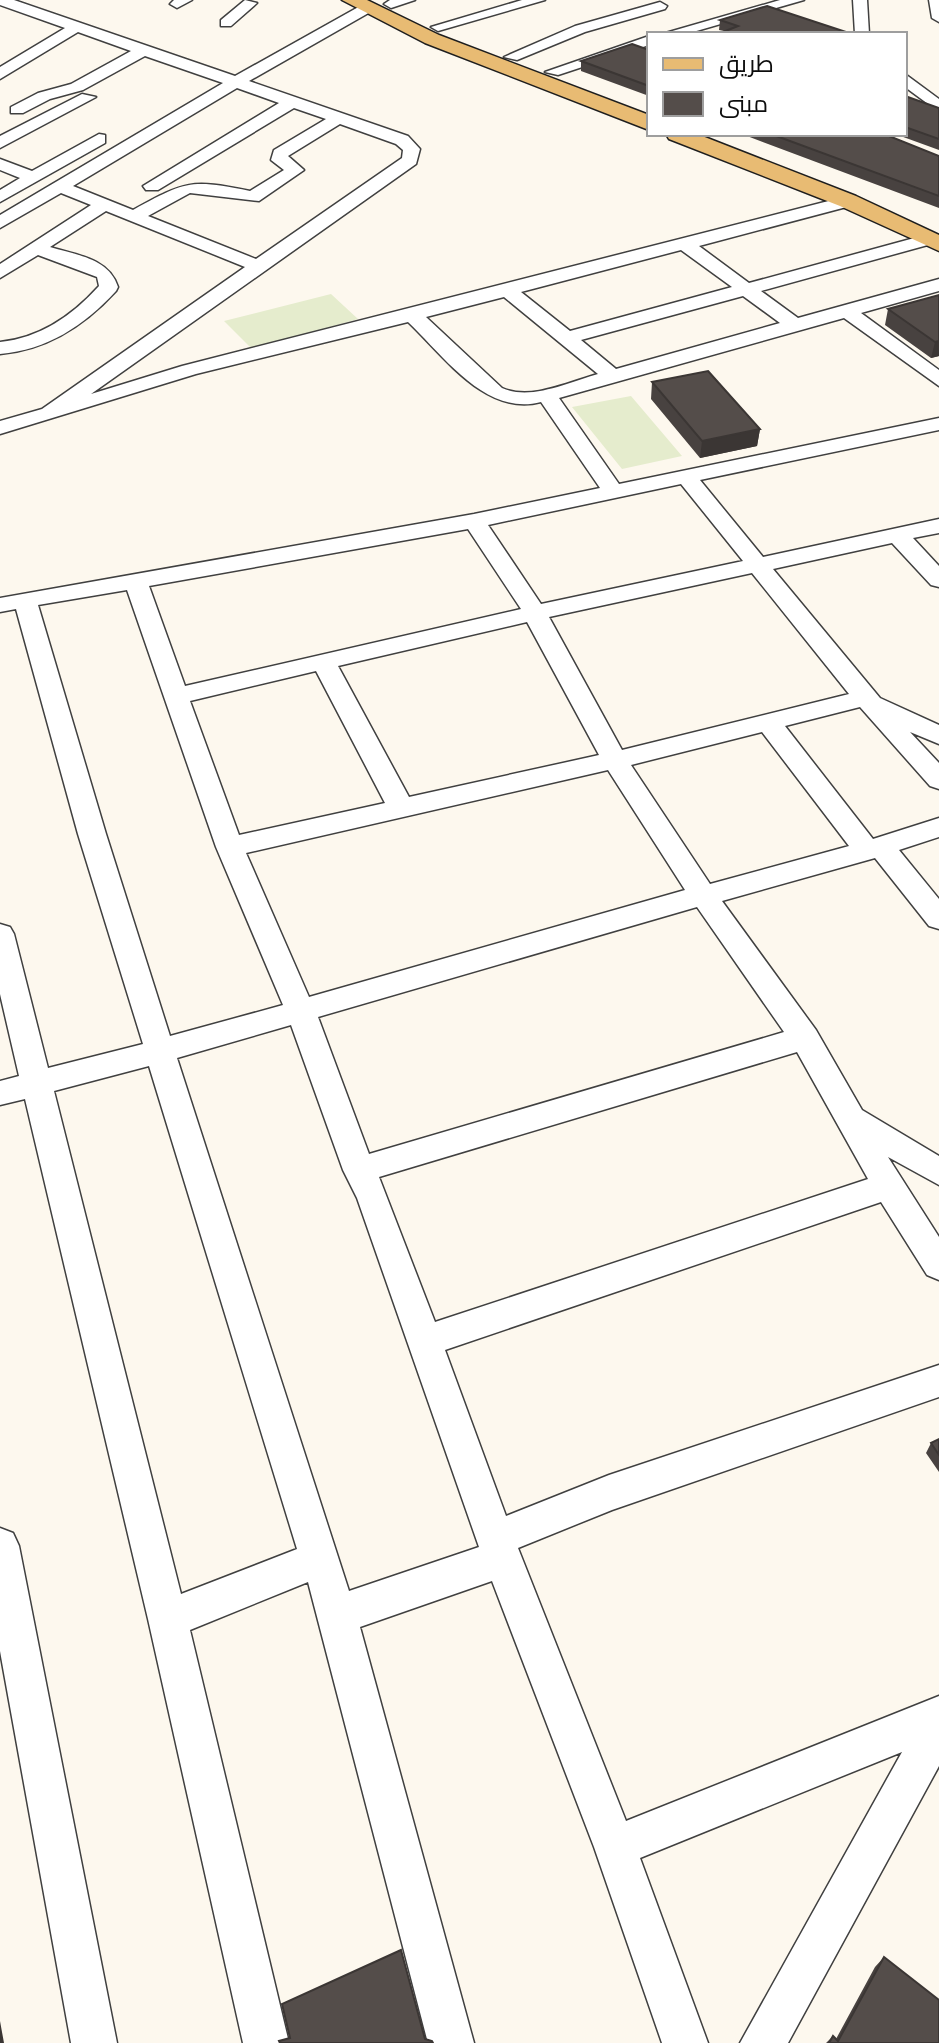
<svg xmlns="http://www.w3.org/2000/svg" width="939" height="2043" viewBox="0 0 939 2043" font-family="'Crimson Pro',Cairo,serif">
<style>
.pitch{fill:#e5eccd}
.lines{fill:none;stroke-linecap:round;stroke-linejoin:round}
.minor-casing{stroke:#404040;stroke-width:3}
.major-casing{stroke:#1e1e1e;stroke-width:3}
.minor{fill:#fff;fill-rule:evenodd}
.major{fill:#e8bb73;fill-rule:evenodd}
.wall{fill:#484240}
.shaded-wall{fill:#3b3634}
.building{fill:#544d4a;stroke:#3b3634;stroke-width:2}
</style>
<rect width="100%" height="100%" fill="#fdf8ee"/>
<path class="pitch" d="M 331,294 L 358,319 L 252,349 L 224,321 Z
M 631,396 L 682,456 L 622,469 L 572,407 Z"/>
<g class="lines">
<g class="minor-casing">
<path id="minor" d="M 0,0 L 14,0 L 235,76 L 362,5 L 372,5 L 372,11 L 249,81 L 408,136 L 420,149 L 416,164 L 91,394 L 182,366 L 848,196 L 854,197 L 854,205 L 699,246 L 749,283 L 929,234 L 938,239 L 935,243 L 761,291 L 798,318 L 939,279 L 939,291 L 861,313 L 939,370 L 939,386 L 844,318 L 559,398 L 619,484 L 939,418 L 939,430 L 700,480 L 763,557 L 939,519 L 939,533 L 913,538 L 939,566 L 939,587 L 931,585 L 892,543 L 773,569 L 880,698 L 939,725 L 939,744 L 910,732 L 939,763 L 939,789 L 930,786 L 860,707 L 785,726 L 873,839 L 939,818 L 939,837 L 899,850 L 939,899 L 939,929 L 929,926 L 875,858 L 722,901 L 816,1030 L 862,1110 L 939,1156 L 939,1185 L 888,1157 L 939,1237 L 939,1280 L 927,1275 L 881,1202 L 445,1350 L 506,1516 L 609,1475 L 939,1365 L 939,1397 L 612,1510 L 518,1548 L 626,1821 L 939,1696 L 939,1766 L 788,2043 L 740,2043 L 902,1752 L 640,1858 L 708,2043 L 662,2043 L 594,1847 L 492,1581 L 360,1627 L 474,2043 L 428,2043 L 308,1582 L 190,1630 L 289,2043 L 243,2043 L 148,1619 L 25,1099 L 0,1105 L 0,1081 L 19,1076 L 0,994 L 0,924 L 10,927 L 14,934 L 48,1068 L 143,1044 L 78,834 L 16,609 L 0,612 L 0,598 L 474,514 L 600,488 L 541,402 C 486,417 444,356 408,322 L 196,374 L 0,434 L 0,421 L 42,409 L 245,267 L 106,211 L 50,247 C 76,255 109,258 118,287 L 116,291 C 84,326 47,350 0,354 L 0,342 C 40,338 73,315 99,286 L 97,277 L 38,255 L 0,278 L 0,264 L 91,205 L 61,193 L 0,228 L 0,215 L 223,83 L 145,56 L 83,90 L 50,99 L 23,113 L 11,113 L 11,107 L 38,93 L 71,84 L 131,51 L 78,32 L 0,79 L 0,67 L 65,28 L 0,5 ZM 237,88 L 279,103 L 143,186 L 146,190 L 158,190 L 294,108 L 326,119 L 274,150 L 271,160 L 284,170 L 250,191 C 190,179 186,181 133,210 L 73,186 ZM 340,124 L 396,144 L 403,150 L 402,158 L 256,259 L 148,216 L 190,193 L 259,201 L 304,170 L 288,156 ZM 681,250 L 732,287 L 570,331 L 521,292 ZM 743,296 L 780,323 L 616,369 L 581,340 ZM 504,297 L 598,374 C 569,382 531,401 502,388 L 426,317 ZM 681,484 L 743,561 L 541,604 L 488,525 ZM 468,529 L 521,609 L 185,686 L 149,586 ZM 752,573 L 849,694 L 622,750 L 549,617 ZM 127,590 L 216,847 L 283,1005 L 170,1036 L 106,834 L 38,605 ZM 527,622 L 599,755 L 409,797 L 338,666 ZM 316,671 L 385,803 L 239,835 L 190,701 ZM 762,732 L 849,846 L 710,884 L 631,765 ZM 608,770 L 685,890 L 309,997 L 246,853 ZM 697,907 L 784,1032 L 369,1154 L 318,1017 ZM 291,1025 L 343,1170 L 357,1198 L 479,1547 L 349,1591 L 177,1058 ZM 797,1052 L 868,1179 L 435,1322 L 379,1177 ZM 149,1066 L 297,1549 L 181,1594 L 54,1091 Z
M 174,0 L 192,0 L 177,8 L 170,4 Z
M 245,0 L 257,3 L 231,26 L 221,26 L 221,20 Z
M 390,0 L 415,0 L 391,8 L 384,4 Z
M 522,0 L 545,0 L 438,31 L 431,27 Z
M 780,0 L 804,0 L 686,34 L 662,34 Z
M 853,0 L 867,0 L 869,34 L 855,34 Z
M 929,0 L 939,0 L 939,22 L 932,18 Z
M 660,2 L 667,6 L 665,9 L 585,32 L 517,60 L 504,57 L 575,26 Z
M 649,36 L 649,45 L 558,75 L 545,72 Z
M 905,74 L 939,99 L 939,112 L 905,87 Z
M 82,94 L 96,97 L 0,148 L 0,136 Z
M 99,134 L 105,135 L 105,143 L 0,202 L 0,190 L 20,178 L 0,170 L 0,159 L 32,171 Z
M 0,1528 L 13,1533 L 19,1546 L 117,2043 L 71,2043 L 0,1651 Z"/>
</g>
<g class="major-casing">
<path id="major" d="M 342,0 L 367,0 L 439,35 L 649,115 L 649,130 L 425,43 Z
M 666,134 L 697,134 L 856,196 L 939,235 L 939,251 L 840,206 L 669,139 Z"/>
</g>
<use href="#minor" class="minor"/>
<use href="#major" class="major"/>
</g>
<path class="wall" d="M 720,20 L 852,34 L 724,31 L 719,30 Z
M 649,50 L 649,96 L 581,71 L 581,61 Z
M 905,96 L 939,108 L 939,150 L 895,134 L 905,134 Z
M 747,134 L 885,134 L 939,156 L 939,208 L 747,136 Z
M 939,295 L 939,356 L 931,358 L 885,325 L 888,309 Z
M 652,382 L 760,429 L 757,446 L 700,458 L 651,399 Z
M 939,1439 L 939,1472 L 926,1453 L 931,1443 Z
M 884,1957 L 939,2043 L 826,2043 L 833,2036 L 836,2039 L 875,1967 Z"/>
<path class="shaded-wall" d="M 939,341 L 939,356 L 931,358 L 935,342 Z
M 760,429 L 757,446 L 700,458 L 702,441 Z
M 0,2021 L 4,2043 L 0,2043 Z"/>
<path class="building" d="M 767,6 L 852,34 L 718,34 L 738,26 L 720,20 Z
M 632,44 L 649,50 L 649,86 L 581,61 Z
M 905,96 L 939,108 L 939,139 L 905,127 Z
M 771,134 L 884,134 L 939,156 L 939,196 Z
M 939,295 L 939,341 L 935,342 L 888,309 Z
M 708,371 L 760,429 L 702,441 L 652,382 Z
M 939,1439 L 939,1455 L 931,1443 Z
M 401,1950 L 425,2039 L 432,2041 L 433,2043 L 280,2043 L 279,2041 L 290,2038 L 282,2004 Z
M 884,1957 L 939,2000 L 939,2043 L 829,2043 L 833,2036 L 838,2041 Z"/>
<rect x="647" y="32" width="260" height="104" fill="#ffffff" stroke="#9e9e9e" stroke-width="2"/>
<rect x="663" y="58" width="40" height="12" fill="#e8bb73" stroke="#9e9e9e" stroke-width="2"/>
<text x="719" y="72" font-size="24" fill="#0d0d0d">طريق</text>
<rect x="663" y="92" width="40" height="24" fill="#544d4a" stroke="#9e9e9e" stroke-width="2"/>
<text x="719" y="112" font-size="24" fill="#0d0d0d">مبنى</text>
</svg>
